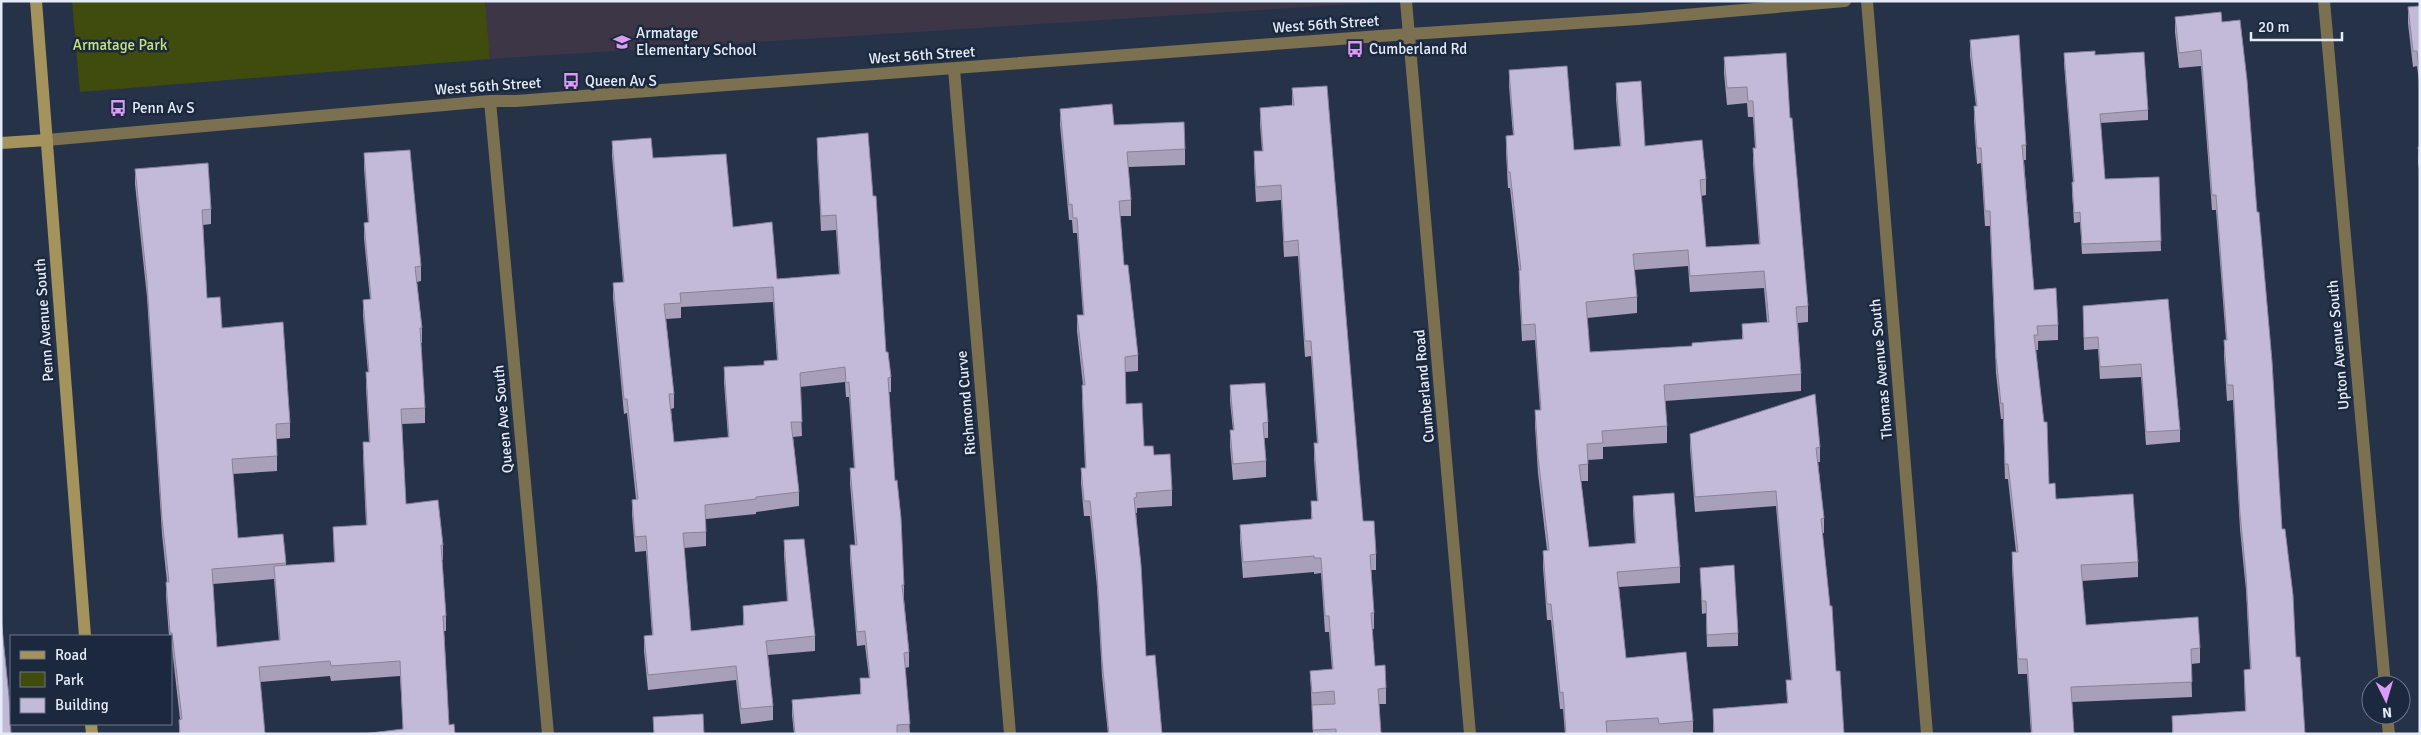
<svg xmlns="http://www.w3.org/2000/svg" width="2421" height="735" viewBox="0 0 2421 735" font-family="Signika,sans-serif">
<style>
.education{fill:#3d3647}
.green{fill:#3f4c0e}
.lines{fill:none;stroke-linecap:round;stroke-linejoin:round}
.street{stroke:#7b704f;stroke-width:12}
.secondary{stroke:#a4935d;stroke-width:12}
.wall{fill:#a8a0ba;fill-rule:evenodd}
.building{fill:#c3bad8;stroke:#888297;fill-rule:evenodd}
.labels{text-anchor:middle;dominant-baseline:central;stroke-width:5;stroke-linejoin:round;paint-order:stroke}
.street-label{font-size:15px;fill:#e4ecfa;stroke:#1c283d}
.poi-label{font-size:15px;fill:#e4ecfa;stroke:#1c283d;text-anchor:start}
.park-label{font-size:15px;fill:#c9e576;stroke:#1c283d}
</style>
<rect width="100%" height="100%" fill="#263248"/>
<path class="education" d="M 485,1 L 1370,1 L 1370,3 L 490,59 Z"/>
<path class="green" d="M 72,1 L 485,1 L 490,59 L 80,92 Z"/>
<g class="lines">
<path class="street" d="M 1406,1 L 1470,734
M 1867,1 L 1927,734
M 2324,1 L 2385,685
M 954,69 L 1010,734
M 490,101 L 548,734
M 47,140 L 490,101 L 516,101 L 1380,36 L 1638,19 L 1845,1
M 2387,715 L 2389,734"/>
<path class="secondary" d="M 36,1 L 85,636
M 1,143 L 47,140
M 91,724 L 92,734"/>
</g>
<path class="wall" d="M 2420,6 L 2420,90 L 2417,66 L 2413,67 L 2408,23 L 2408,7 Z
M 2175,17 L 2222,22 L 2257,212 L 2282,529 L 2305,734 L 2172,734 L 2172,716 L 2245,711 L 2244,670 L 2250,669 L 2246,590 L 2240,529 L 2233,400 L 2227,401 L 2224,356 L 2224,340 L 2226,340 L 2216,210 L 2212,210 L 2201,66 L 2179,68 L 2175,32 Z
M 1970,40 L 2026,145 L 2026,160 L 2024,160 L 2034,290 L 2058,325 L 2058,340 L 2038,341 L 2038,350 L 2036,350 L 2049,484 L 2056,499 L 2138,562 L 2138,577 L 2082,581 L 2086,625 L 2200,648 L 2200,663 L 2191,664 L 2192,697 L 2072,702 L 2074,734 L 2031,734 L 2027,674 L 2018,674 L 2012,568 L 2012,552 L 2016,552 L 2008,479 L 2005,479 L 2003,419 L 2001,419 L 1996,373 L 1990,226 L 1985,226 L 1981,163 L 1977,164 L 1974,121 L 1974,106 L 1976,106 L 1970,56 Z
M 2064,53 L 2095,55 L 2148,110 L 2148,120 L 2100,123 L 2105,179 L 2159,177 L 2161,251 L 2082,254 L 2080,222 L 2074,223 L 2072,192 L 2072,182 L 2073,182 L 2064,63 Z
M 1724,57 L 1790,118 L 1808,306 L 1808,322 L 1798,323 L 1801,374 L 1801,391 L 1665,401 L 1667,426 L 1667,443 L 1603,447 L 1603,459 L 1588,460 L 1588,481 L 1581,481 L 1589,547 L 1635,544 L 1633,512 L 1633,496 L 1680,567 L 1680,583 L 1619,587 L 1626,658 L 1693,721 L 1693,734 L 1565,734 L 1563,709 L 1560,709 L 1551,620 L 1547,620 L 1543,567 L 1543,551 L 1547,550 L 1538,473 L 1535,426 L 1535,410 L 1540,410 L 1535,340 L 1522,341 L 1519,287 L 1519,270 L 1510,188 L 1508,188 L 1506,152 L 1506,136 L 1513,135 L 1509,86 L 1509,70 L 1574,150 L 1620,146 L 1616,99 L 1616,83 L 1645,146 L 1706,179 L 1706,195 L 1701,196 L 1706,247 L 1759,244 L 1753,164 L 1753,148 L 1755,148 L 1753,117 L 1748,117 L 1747,103 L 1727,105 L 1724,73 ZM 1688,266 L 1690,292 L 1764,288 L 1767,322 L 1742,324 L 1742,339 L 1692,346 L 1590,352 L 1587,318 L 1637,313 L 1637,297 L 1634,270 Z
M 1292,88 L 1363,521 L 1376,554 L 1376,570 L 1371,570 L 1374,613 L 1374,629 L 1372,629 L 1375,666 L 1386,688 L 1386,704 L 1379,704 L 1381,734 L 1313,734 L 1310,671 L 1332,670 L 1329,632 L 1325,632 L 1321,573 L 1314,574 L 1314,572 L 1243,578 L 1240,540 L 1240,525 L 1311,519 L 1311,501 L 1317,501 L 1314,459 L 1314,443 L 1317,443 L 1311,356 L 1305,357 L 1298,256 L 1284,257 L 1281,200 L 1256,202 L 1254,167 L 1254,151 L 1262,151 L 1260,124 L 1260,108 L 1292,105 Z
M 1060,109 L 1114,125 L 1185,149 L 1185,165 L 1128,167 L 1131,200 L 1131,216 L 1120,216 L 1124,265 L 1138,355 L 1138,371 L 1125,372 L 1126,404 L 1144,446 L 1154,455 L 1172,490 L 1172,506 L 1137,508 L 1137,513 L 1136,513 L 1146,656 L 1162,734 L 1108,734 L 1102,676 L 1097,587 L 1090,516 L 1084,516 L 1081,483 L 1081,468 L 1085,468 L 1082,401 L 1082,385 L 1083,385 L 1077,331 L 1077,315 L 1083,315 L 1077,233 L 1073,233 L 1072,220 L 1069,220 L 1060,125 Z
M 817,138 L 886,352 L 891,377 L 891,392 L 889,392 L 895,481 L 904,585 L 904,599 L 909,652 L 909,667 L 905,668 L 910,734 L 794,734 L 792,715 L 792,700 L 860,694 L 860,678 L 869,678 L 865,645 L 857,646 L 850,560 L 850,545 L 855,545 L 850,483 L 850,468 L 854,468 L 849,397 L 846,397 L 845,382 L 800,387 L 802,436 L 793,437 L 799,492 L 799,506 L 756,512 L 756,514 L 706,519 L 706,546 L 684,548 L 691,631 L 743,625 L 743,606 L 787,601 L 784,555 L 784,540 L 815,636 L 815,651 L 768,655 L 773,706 L 773,720 L 741,724 L 736,680 L 648,690 L 644,651 L 644,636 L 652,635 L 646,551 L 635,552 L 632,514 L 632,500 L 636,499 L 627,413 L 624,414 L 613,298 L 613,283 L 623,282 L 612,156 L 612,141 L 653,158 L 733,227 L 777,279 L 839,274 L 836,230 L 821,231 L 817,153 ZM 773,302 L 777,360 L 764,365 L 724,367 L 724,382 L 728,437 L 674,442 L 671,409 L 674,408 L 674,394 L 666,319 L 681,318 L 681,307 Z
M 2418,147 L 2420,147 L 2420,176 L 2418,163 Z
M 364,153 L 421,266 L 421,281 L 417,282 L 422,328 L 422,343 L 421,343 L 425,408 L 425,423 L 402,424 L 406,504 L 443,545 L 443,560 L 442,560 L 446,616 L 446,631 L 444,631 L 449,725 L 403,729 L 400,676 L 331,681 L 330,676 L 260,682 L 265,734 L 179,734 L 179,720 L 180,719 L 172,648 L 171,648 L 171,636 L 169,636 L 166,597 L 166,582 L 167,582 L 162,534 L 147,297 L 135,184 L 135,169 L 211,209 L 211,224 L 203,225 L 207,298 L 222,328 L 290,423 L 290,438 L 277,439 L 277,471 L 233,474 L 238,538 L 286,563 L 286,566 L 334,562 L 333,527 L 366,525 L 363,457 L 363,442 L 369,442 L 366,387 L 366,372 L 368,372 L 363,315 L 363,300 L 370,299 L 364,238 L 364,223 L 368,223 L 364,168 ZM 274,579 L 279,641 L 217,647 L 213,584 Z
M 2168,299 L 2180,430 L 2180,442 L 2146,445 L 2141,377 L 2100,379 L 2098,349 L 2084,350 L 2083,306 Z
M 1230,385 L 1268,422 L 1268,438 L 1264,438 L 1266,461 L 1266,477 L 1233,480 L 1230,446 L 1230,430 L 1233,430 L 1230,401 Z
M 1690,434 L 1820,447 L 1820,462 L 1818,462 L 1824,518 L 1824,533 L 1822,533 L 1836,671 L 1844,734 L 1713,734 L 1713,709 L 1787,703 L 1786,680 L 1791,680 L 1776,506 L 1695,512 L 1690,449 Z
M 1700,568 L 1738,633 L 1738,646 L 1707,647 L 1706,613 L 1702,614 Z"/>
<path class="building" d="M 2420,6 L 2420,74 L 2417,51 L 2413,51 L 2408,7 Z
M 2221,12 L 2222,22 L 2240,20 L 2247,80 L 2257,212 L 2259,212 L 2272,361 L 2282,529 L 2285,529 L 2293,595 L 2296,657 L 2300,657 L 2305,734 L 2173,734 L 2172,716 L 2246,711 L 2244,670 L 2251,669 L 2246,575 L 2240,514 L 2233,385 L 2227,385 L 2224,340 L 2227,340 L 2216,195 L 2212,195 L 2201,50 L 2179,53 L 2175,17 Z
M 2019,35 L 2026,145 L 2022,145 L 2034,290 L 2056,288 L 2058,325 L 2037,326 L 2038,335 L 2034,335 L 2044,422 L 2047,422 L 2049,484 L 2055,483 L 2056,499 L 2133,494 L 2138,562 L 2081,565 L 2086,625 L 2198,617 L 2200,648 L 2191,649 L 2192,682 L 2071,687 L 2074,734 L 2032,734 L 2027,659 L 2018,659 L 2012,552 L 2018,552 L 2008,464 L 2005,464 L 2003,403 L 2001,404 L 1996,357 L 1990,211 L 1985,211 L 1981,148 L 1977,148 L 1974,106 L 1977,106 L 1970,40 Z
M 2095,51 L 2095,55 L 2144,52 L 2148,110 L 2100,114 L 2105,179 L 2159,177 L 2161,241 L 2082,244 L 2080,212 L 2074,213 L 2072,182 L 2074,182 L 2064,53 Z
M 1786,53 L 1790,118 L 1792,118 L 1808,306 L 1796,307 L 1801,374 L 1664,385 L 1667,426 L 1602,431 L 1603,443 L 1587,444 L 1588,464 L 1579,465 L 1589,547 L 1636,543 L 1633,496 L 1674,493 L 1680,567 L 1617,572 L 1626,658 L 1686,652 L 1693,721 L 1659,724 L 1658,718 L 1606,721 L 1607,734 L 1566,734 L 1563,692 L 1560,693 L 1551,604 L 1547,604 L 1543,551 L 1549,550 L 1538,457 L 1535,410 L 1541,410 L 1535,324 L 1522,325 L 1519,270 L 1521,270 L 1510,172 L 1508,172 L 1506,136 L 1514,135 L 1509,70 L 1567,66 L 1574,150 L 1621,146 L 1616,83 L 1641,81 L 1645,146 L 1702,140 L 1706,179 L 1700,180 L 1706,247 L 1760,244 L 1753,148 L 1756,148 L 1753,101 L 1748,101 L 1747,87 L 1727,88 L 1724,57 ZM 1688,250 L 1690,276 L 1764,271 L 1769,322 L 1742,324 L 1743,339 L 1692,343 L 1692,346 L 1590,352 L 1586,302 L 1637,297 L 1633,254 Z
M 1327,86 L 1363,521 L 1374,521 L 1376,554 L 1370,555 L 1374,613 L 1371,613 L 1375,666 L 1385,665 L 1386,688 L 1378,689 L 1381,734 L 1336,734 L 1336,729 L 1313,730 L 1312,705 L 1335,704 L 1334,691 L 1312,693 L 1310,671 L 1333,669 L 1329,616 L 1325,616 L 1321,558 L 1314,558 L 1314,556 L 1243,562 L 1240,525 L 1312,519 L 1311,501 L 1318,501 L 1314,443 L 1318,443 L 1311,341 L 1305,341 L 1298,240 L 1284,242 L 1281,185 L 1256,187 L 1254,151 L 1263,151 L 1260,108 L 1294,105 L 1292,88 Z
M 1112,104 L 1114,125 L 1184,122 L 1185,149 L 1127,152 L 1131,200 L 1119,201 L 1124,265 L 1128,265 L 1138,355 L 1125,357 L 1126,404 L 1142,403 L 1144,446 L 1153,446 L 1154,455 L 1170,454 L 1172,490 L 1136,493 L 1137,497 L 1134,498 L 1141,565 L 1146,656 L 1155,655 L 1162,734 L 1109,734 L 1102,660 L 1097,572 L 1090,501 L 1084,501 L 1081,468 L 1086,468 L 1082,385 L 1085,385 L 1077,315 L 1084,315 L 1077,218 L 1073,218 L 1072,204 L 1069,205 L 1060,109 Z
M 868,133 L 873,196 L 876,196 L 886,352 L 888,352 L 891,377 L 888,378 L 895,481 L 897,480 L 901,518 L 904,585 L 902,585 L 909,652 L 904,653 L 910,724 L 897,725 L 897,734 L 795,734 L 792,700 L 861,694 L 860,678 L 870,678 L 865,631 L 857,632 L 850,545 L 857,545 L 850,468 L 855,468 L 849,382 L 846,383 L 845,367 L 800,373 L 802,422 L 791,422 L 799,492 L 756,497 L 756,499 L 705,505 L 706,532 L 683,533 L 691,631 L 744,625 L 743,606 L 788,601 L 784,540 L 804,539 L 815,636 L 766,641 L 773,706 L 741,709 L 736,666 L 648,675 L 644,636 L 653,635 L 646,536 L 635,537 L 632,500 L 638,499 L 627,399 L 624,399 L 613,283 L 624,282 L 612,141 L 651,138 L 653,158 L 726,154 L 733,227 L 772,222 L 777,279 L 840,274 L 836,215 L 821,216 L 817,138 ZM 773,287 L 778,360 L 764,361 L 764,365 L 724,367 L 729,437 L 674,442 L 669,394 L 674,394 L 664,304 L 681,303 L 680,293 Z
M 2418,147 L 2420,147 L 2420,160 Z
M 410,150 L 421,266 L 415,267 L 422,328 L 420,328 L 425,408 L 401,409 L 406,504 L 438,500 L 443,545 L 441,545 L 446,616 L 443,616 L 449,725 L 454,724 L 455,734 L 362,734 L 403,729 L 400,661 L 331,666 L 330,661 L 259,667 L 265,734 L 180,734 L 179,720 L 182,719 L 172,633 L 170,633 L 166,582 L 169,582 L 162,519 L 147,282 L 135,169 L 208,163 L 211,209 L 202,210 L 207,298 L 220,297 L 222,328 L 283,322 L 290,423 L 276,424 L 277,456 L 232,459 L 238,538 L 283,534 L 286,563 L 212,569 L 217,647 L 280,640 L 274,566 L 335,562 L 333,527 L 367,525 L 363,442 L 370,442 L 366,372 L 369,372 L 363,300 L 371,299 L 364,223 L 369,222 L 364,153 Z
M 2168,299 L 2180,430 L 2146,432 L 2141,364 L 2100,367 L 2098,337 L 2084,338 L 2083,306 Z
M 1265,383 L 1268,422 L 1263,423 L 1266,461 L 1233,464 L 1230,430 L 1234,430 L 1230,385 Z
M 1815,394 L 1820,447 L 1816,448 L 1824,518 L 1821,519 L 1830,606 L 1832,606 L 1836,671 L 1840,671 L 1844,734 L 1714,734 L 1713,709 L 1788,703 L 1786,680 L 1792,680 L 1776,491 L 1695,497 L 1690,434 Z
M 1734,565 L 1738,633 L 1707,635 L 1706,601 L 1702,601 L 1700,568 Z
M 1,617 L 9,697 L 11,734 L 1,734 Z
M 703,714 L 704,734 L 654,734 L 653,717 Z"/>
<defs>
<g id="school-bare" transform="scale(1.35)"><path d="M0-5L7-2L0 1L-7-2ZM-4 1L0 2.5L4 1V4Q0 6-4 4Z" fill="#da9af6" stroke="#1c283d" stroke-width="2.5" paint-order="stroke"/></g>
<g id="bus-bare" transform="scale(1.35)"><path d="M-5-6H5V4H4V6H2V4H-2V6H-4V4H-5ZM-3.5-4V0h7V-4ZM-3.5 1.2v1.5H-2V1.2ZM2 1.2v1.5H3.5V1.2Z" fill="#da9af6" stroke="#1c283d" stroke-width="2.5" paint-order="stroke"/></g>
</defs>
<g fill-rule="evenodd">
<use href="#school-bare" x="622" y="42"/>
<use href="#bus-bare" x="1355" y="49"/>
<use href="#bus-bare" x="571" y="81"/>
<use href="#bus-bare" x="118" y="108"/>
</g>
<g class="labels">
<g class="street-label">
<text transform="translate(1326 24) rotate(-4)">West 56th Street</text>
<text transform="translate(922 55) rotate(-4)">West 56th Street</text>
<text transform="translate(488 86) rotate(-4)">West 56th Street</text>
<text transform="translate(44 320) rotate(-94)">Penn Avenue South</text>
<text transform="translate(2338 345) rotate(-95)">Upton Avenue South</text>
<text transform="translate(1881 369) rotate(-95)">Thomas Avenue South</text>
<text transform="translate(1424 386) rotate(-95)">Cumberland Road</text>
<text transform="translate(966 403) rotate(-95)">Richmond Curve</text>
<text transform="translate(503 419) rotate(-95)">Queen Ave South</text>
</g>
<g class="poi-label">
<text x="636" y="33">Armatage<tspan x="636" dy="17">Elementary School</tspan></text>
<text x="1369" y="49">Cumberland Rd</text>
<text x="585" y="81">Queen Av S</text>
<text x="132" y="108">Penn Av S</text>
</g>
<g class="park-label">
<text x="120" y="45">Armatage Park</text>
</g>
</g>
<rect width="2421" height="735" fill="none" stroke="#e4ecfa" stroke-width="5"/>
<rect x="10" y="635" width="162" height="90" fill="#1c283d" stroke="#6c7689"/>
<rect x="20" y="651" width="25" height="8" fill="#a4935d" stroke="#6c7689"/>
<text x="55" y="660" font-size="15" fill="#e4ecfa">Road</text>
<rect x="20" y="672" width="25" height="15" fill="#3f4c0e" stroke="#6c7689"/>
<text x="55" y="685" font-size="15" fill="#e4ecfa">Park</text>
<rect x="20" y="698" width="25" height="15" fill="#c3bad8" stroke="#6c7689"/>
<text x="55" y="710" font-size="15" fill="#e4ecfa">Building</text>
<g transform="translate(2386 700) rotate(175)"><circle r="24" fill="#1c283d" stroke="#6c7689"/>
<path d="M0-4L9 19L0 12L-9 19Z" fill="#da9af6"/>
<text y="-8" font-size="14" font-weight="bold" text-anchor="middle" fill="#e4ecfa">N</text>
</g>
<path d="M2251 32v8h91v-8" fill="none" stroke="#e4ecfa" stroke-width="2.5"/>
<text x="2258" y="32" font-size="15" fill="#e4ecfa" stroke="#1c283d" stroke-width="4" paint-order="stroke">20 m</text>
</svg>
